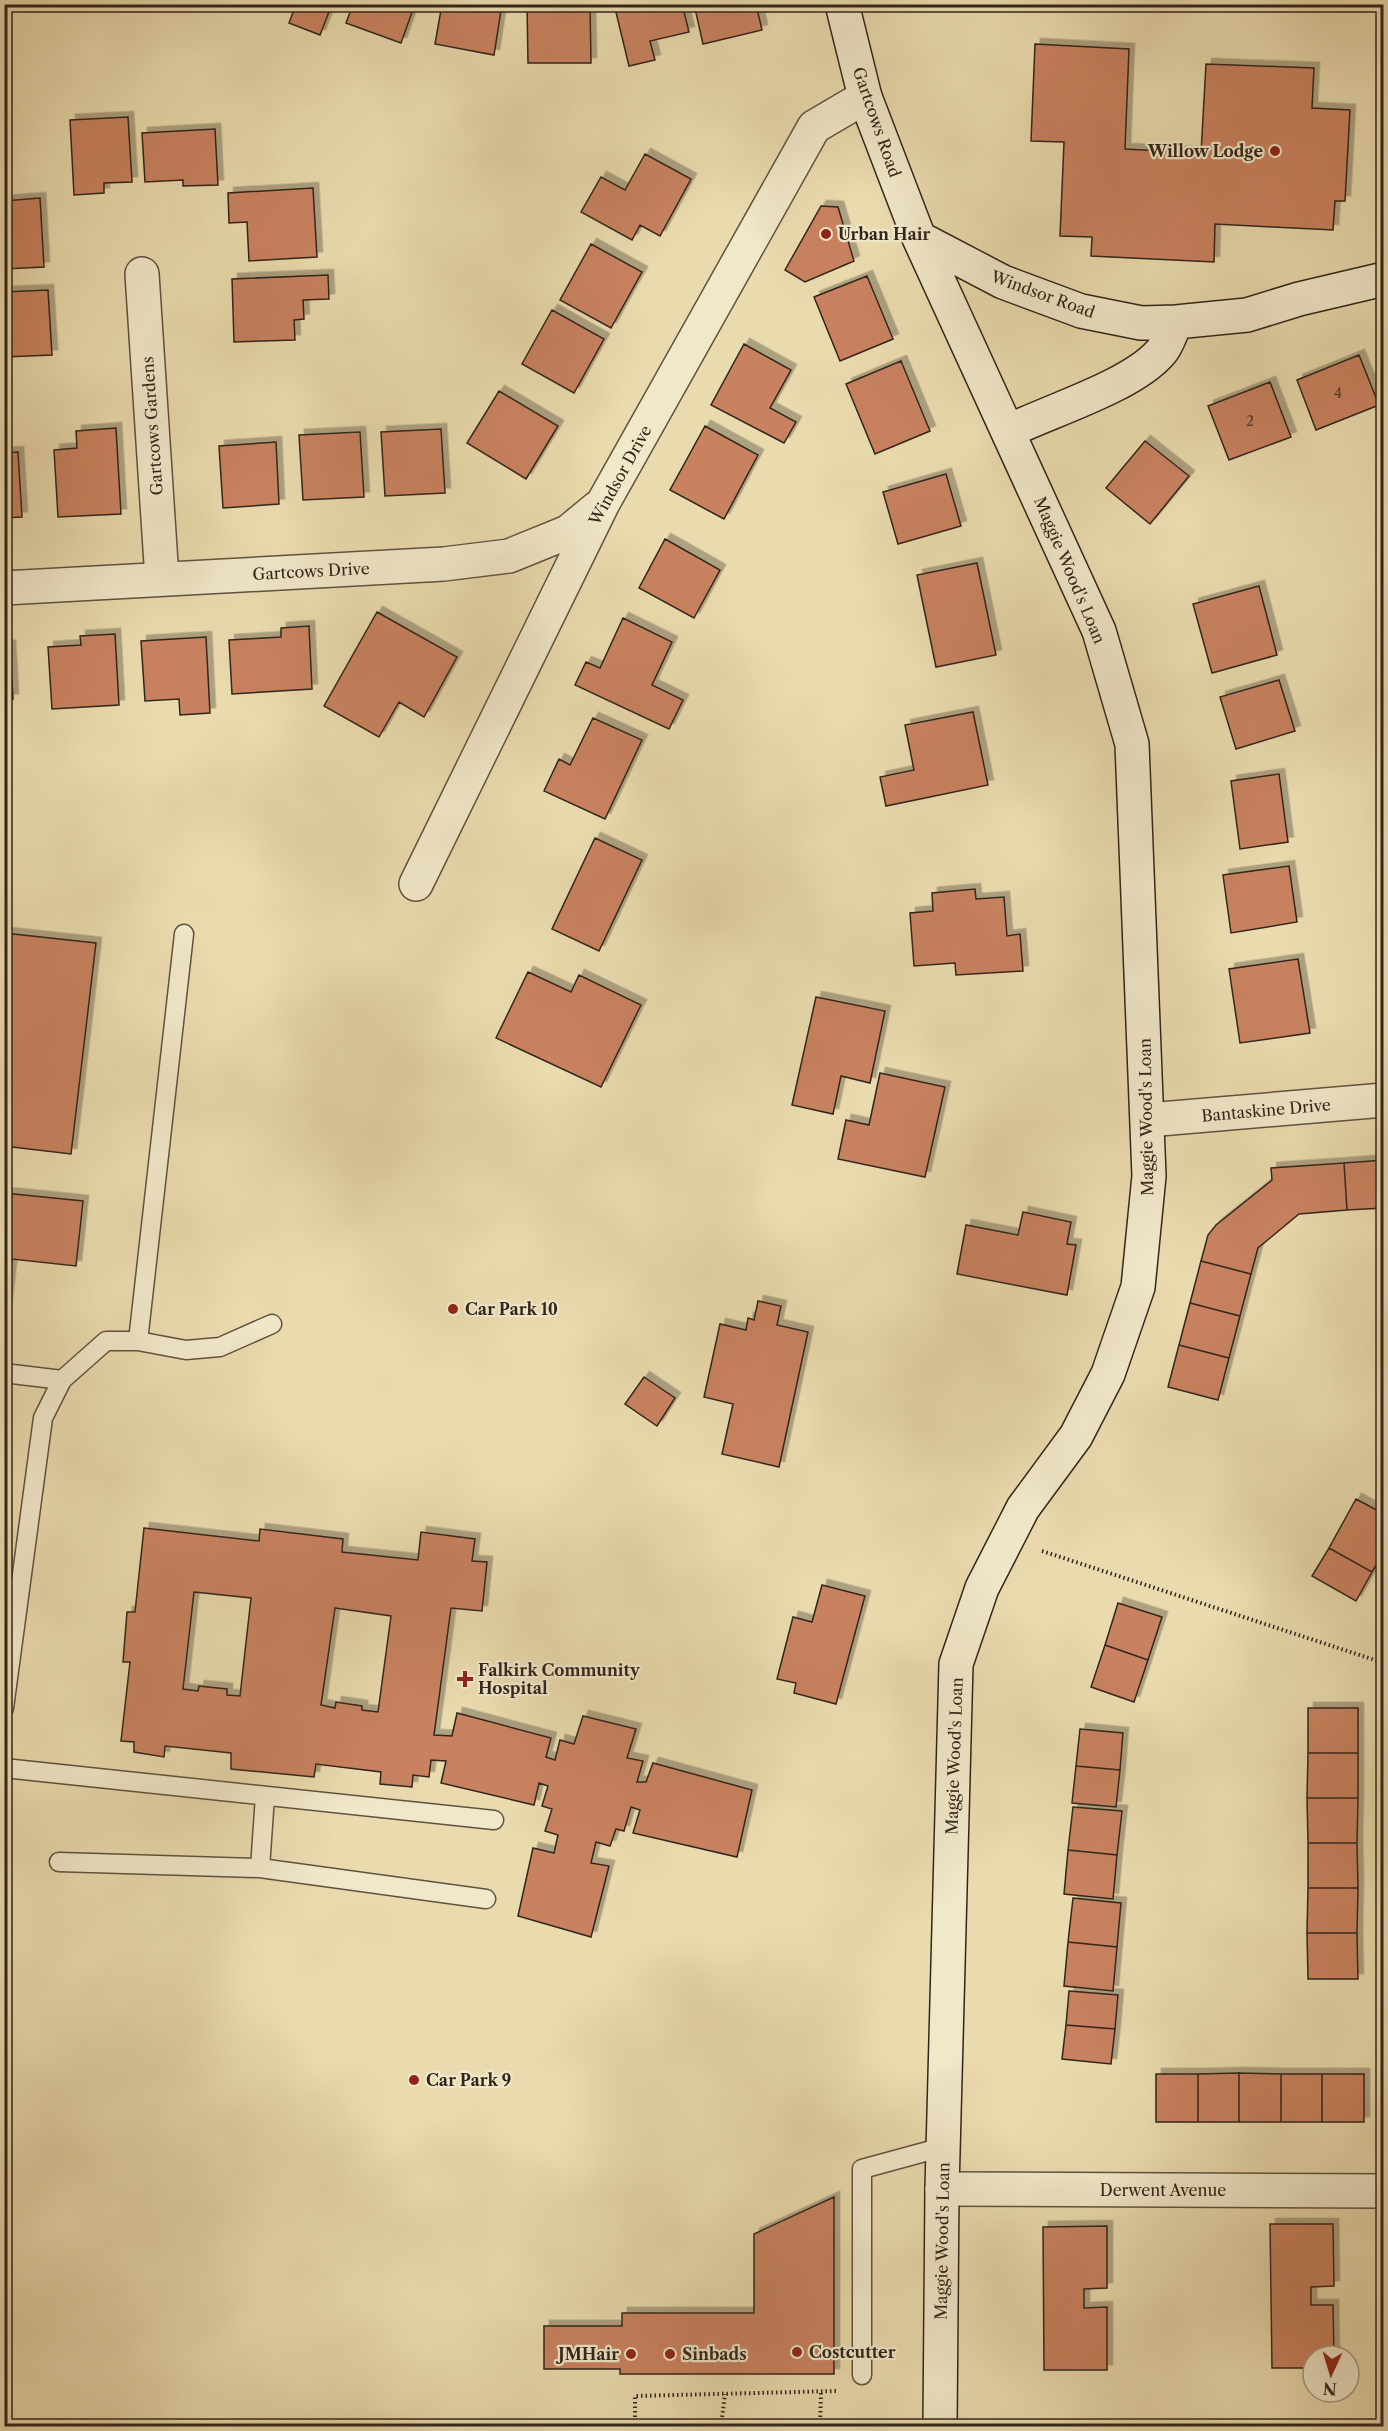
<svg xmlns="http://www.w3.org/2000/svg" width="1388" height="2431" viewBox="0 0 1388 2431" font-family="'Libre Caslon Text',serif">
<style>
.building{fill:#c98261;stroke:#31251b;stroke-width:1.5;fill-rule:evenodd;filter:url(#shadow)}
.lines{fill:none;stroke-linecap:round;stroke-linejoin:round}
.lane-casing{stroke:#5f5240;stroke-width:21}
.street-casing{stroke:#5f5240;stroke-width:36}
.secondary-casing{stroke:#31251b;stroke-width:36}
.path{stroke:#31251b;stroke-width:4;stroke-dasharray:1.5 3;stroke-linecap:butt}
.lane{stroke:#f1e8ca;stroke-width:18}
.street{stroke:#f1e8ca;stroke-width:33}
.secondary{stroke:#f1e8ca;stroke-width:33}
.poi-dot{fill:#8f2418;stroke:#f1e8ca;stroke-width:2}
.labels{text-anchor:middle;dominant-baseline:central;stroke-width:4.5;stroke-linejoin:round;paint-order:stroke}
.number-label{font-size:14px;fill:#573c2c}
.street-label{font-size:16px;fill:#31251b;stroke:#f1e8ca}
.poi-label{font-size:16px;font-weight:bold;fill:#31251b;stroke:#f1e8ca;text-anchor:start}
</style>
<defs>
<filter id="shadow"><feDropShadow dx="5.5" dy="-5.5" stdDeviation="0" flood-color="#0004"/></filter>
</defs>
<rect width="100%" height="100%" fill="#eadbae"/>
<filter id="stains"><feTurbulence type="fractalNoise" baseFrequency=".00333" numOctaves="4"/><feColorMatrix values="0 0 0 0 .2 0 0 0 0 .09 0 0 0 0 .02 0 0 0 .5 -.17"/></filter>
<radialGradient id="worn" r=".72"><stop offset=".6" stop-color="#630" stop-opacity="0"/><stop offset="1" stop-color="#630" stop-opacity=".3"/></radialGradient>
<path class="building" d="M 296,4 L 332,4 L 320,35 L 289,23 Z
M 353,4 L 415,4 L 401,43 L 346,23 Z
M 442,4 L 502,4 L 494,55 L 435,44 Z
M 527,4 L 590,4 L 591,63 L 528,63 Z
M 614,4 L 682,4 L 689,32 L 650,41 L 655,60 L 629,66 Z
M 694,4 L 756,4 L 762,30 L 703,44 Z
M 1035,44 L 1129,49 L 1125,149 L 1201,153 L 1206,64 L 1314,68 L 1312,108 L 1350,110 L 1345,201 L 1335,201 L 1333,230 L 1215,224 L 1214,262 L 1091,256 L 1092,237 L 1060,236 L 1064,142 L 1031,141 Z
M 128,117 L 132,182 L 104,183 L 104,193 L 74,195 L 70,120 Z
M 215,129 L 218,185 L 183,186 L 183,180 L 145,182 L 142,133 Z
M 645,154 L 691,179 L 660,236 L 640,225 L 632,240 L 581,212 L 601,177 L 625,190 Z
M 313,188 L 317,257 L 249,261 L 247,222 L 229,223 L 228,193 Z
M 40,198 L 44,267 L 4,269 L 4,201 Z
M 821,206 L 838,207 L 854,261 L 805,282 L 785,270 Z
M 591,244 L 642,272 L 611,328 L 560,300 Z
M 328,275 L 329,299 L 303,300 L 304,319 L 294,320 L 295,340 L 234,342 L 232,279 Z
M 867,276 L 893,339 L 840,361 L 814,297 Z
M 48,290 L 52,355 L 4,357 L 4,292 Z
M 552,310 L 604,339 L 574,393 L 522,364 Z
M 744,344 L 791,370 L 770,408 L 796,422 L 784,443 L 711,405 Z
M 1359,355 L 1379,405 L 1316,430 L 1297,380 Z
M 901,361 L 930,431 L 875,454 L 846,384 Z
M 1270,382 L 1291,437 L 1229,460 L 1208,406 Z
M 499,391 L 558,426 L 526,479 L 467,443 Z
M 705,426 L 758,455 L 724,519 L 670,490 Z
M 116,428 L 121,514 L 58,517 L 54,450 L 77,448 L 76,431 Z
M 441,429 L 445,493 L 385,496 L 381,432 Z
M 360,432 L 364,497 L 303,500 L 299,435 Z
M 1145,441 L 1189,476 L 1150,524 L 1106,488 Z
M 276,442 L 279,504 L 223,508 L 219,446 Z
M 18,452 L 22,517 L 4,518 L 4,453 Z
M 946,474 L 961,526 L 898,544 L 883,492 Z
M 665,539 L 720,570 L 694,618 L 639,588 Z
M 977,563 L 996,655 L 936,667 L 917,575 Z
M 1259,586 L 1277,655 L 1212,673 L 1193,604 Z
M 377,612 L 457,657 L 424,717 L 399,702 L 379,737 L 324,706 Z
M 623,618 L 672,642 L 652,685 L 683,700 L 669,729 L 575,685 L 586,662 L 600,668 Z
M 309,626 L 312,689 L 232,694 L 229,640 L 281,637 L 281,628 Z
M 115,634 L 119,705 L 52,709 L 48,647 L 81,645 L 80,636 Z
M 206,637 L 210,713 L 180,715 L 179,699 L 145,701 L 141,641 Z
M 4,646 L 10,646 L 13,699 L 4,700 Z
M 1279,680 L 1295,731 L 1236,749 L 1220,697 Z
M 973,712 L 988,785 L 886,806 L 880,777 L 914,770 L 905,725 Z
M 593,718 L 642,740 L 605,819 L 544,791 L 559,759 L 570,765 Z
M 1279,774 L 1288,842 L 1240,849 L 1231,781 Z
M 595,838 L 642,860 L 599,951 L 552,929 Z
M 1289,866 L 1297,922 L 1231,933 L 1223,875 Z
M 975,889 L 976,899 L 1004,897 L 1007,936 L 1020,934 L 1023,971 L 956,975 L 955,963 L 914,966 L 910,913 L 933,911 L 932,893 Z
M 4,933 L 96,943 L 71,1154 L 4,1146 Z
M 1298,959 L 1310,1033 L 1240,1043 L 1229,969 Z
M 528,972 L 571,992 L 579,975 L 641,1005 L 601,1087 L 496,1038 Z
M 816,997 L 885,1011 L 870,1083 L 841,1076 L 833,1114 L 792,1105 Z
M 880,1073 L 945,1087 L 925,1177 L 838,1159 L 846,1120 L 869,1125 Z
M 1384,1160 L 1384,1208 L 1347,1210 L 1344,1163 Z
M 1344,1163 L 1347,1210 L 1299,1214 L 1258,1248 L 1251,1274 L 1201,1261 L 1208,1235 L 1216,1225 L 1272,1180 L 1271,1168 Z
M 4,1193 L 83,1201 L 76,1266 L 12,1259 L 6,1312 Z
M 1023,1212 L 1071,1222 L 1067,1244 L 1076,1245 L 1067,1295 L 957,1274 L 966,1225 L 1018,1235 Z
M 1201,1261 L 1251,1274 L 1240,1316 L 1190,1303 Z
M 758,1301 L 781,1306 L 777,1325 L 808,1332 L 779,1467 L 722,1454 L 733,1404 L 704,1397 L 720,1324 L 746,1330 L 748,1318 L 754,1320 Z
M 1190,1303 L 1240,1316 L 1229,1358 L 1179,1345 Z
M 1179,1345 L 1229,1358 L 1218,1400 L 1168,1387 Z
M 644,1377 L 675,1398 L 657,1426 L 625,1404 Z
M 1356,1499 L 1384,1514 L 1384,1525 L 1376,1539 L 1384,1543 L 1384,1552 L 1372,1572 L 1329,1548 Z
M 144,1528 L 259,1541 L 260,1529 L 343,1539 L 342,1552 L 418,1560 L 421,1532 L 475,1539 L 472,1561 L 487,1562 L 482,1611 L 451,1608 L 434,1735 L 452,1736 L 457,1713 L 551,1738 L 546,1757 L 555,1760 L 560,1740 L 574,1744 L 583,1716 L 636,1729 L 627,1758 L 643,1761 L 637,1782 L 646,1782 L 653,1763 L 752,1790 L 737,1857 L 633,1833 L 640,1810 L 631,1807 L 624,1831 L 616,1829 L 610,1846 L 596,1842 L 591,1863 L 609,1866 L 591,1937 L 518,1916 L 533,1848 L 554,1853 L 558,1835 L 545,1831 L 552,1809 L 542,1806 L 548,1786 L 539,1783 L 534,1805 L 441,1783 L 446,1761 L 431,1760 L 429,1777 L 413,1775 L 412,1787 L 380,1784 L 381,1772 L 316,1764 L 314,1777 L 231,1769 L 231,1753 L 165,1746 L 164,1757 L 134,1752 L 134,1742 L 121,1741 L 130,1662 L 123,1662 L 127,1612 L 135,1612 ZM 194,1592 L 251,1598 L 240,1696 L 227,1695 L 227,1689 L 199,1686 L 198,1691 L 183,1689 ZM 335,1608 L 391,1616 L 378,1712 L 362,1710 L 362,1706 L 336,1702 L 335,1708 L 321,1705 Z
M 1329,1548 L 1372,1572 L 1356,1601 L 1312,1576 Z
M 822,1585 L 865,1596 L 836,1704 L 794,1693 L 796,1683 L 777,1679 L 793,1617 L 812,1622 Z
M 1118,1603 L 1162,1617 L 1148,1660 L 1105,1645 Z
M 1105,1645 L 1148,1660 L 1134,1702 L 1091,1687 Z
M 1308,1708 L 1358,1708 L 1358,1753 L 1308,1753 Z
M 1080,1729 L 1123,1733 L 1120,1770 L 1076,1766 Z
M 1308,1753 L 1358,1753 L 1358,1798 L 1307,1798 Z
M 1076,1766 L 1120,1770 L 1116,1807 L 1072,1803 Z
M 1307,1798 L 1358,1798 L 1357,1843 L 1308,1843 Z
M 1073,1807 L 1122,1811 L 1117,1855 L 1068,1850 Z
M 1308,1843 L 1357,1843 L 1358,1888 L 1308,1888 Z
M 1068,1850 L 1117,1855 L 1113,1899 L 1064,1894 Z
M 1308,1888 L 1358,1888 L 1357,1933 L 1307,1933 Z
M 1073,1898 L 1121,1903 L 1117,1947 L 1068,1942 Z
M 1307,1933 L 1357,1933 L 1358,1979 L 1308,1979 Z
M 1068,1942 L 1117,1947 L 1113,1991 L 1064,1986 Z
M 1069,1991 L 1118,1995 L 1115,2029 L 1066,2025 Z
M 1066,2025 L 1115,2029 L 1111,2064 L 1062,2059 Z
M 1239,2073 L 1239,2122 L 1198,2122 L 1198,2074 Z
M 1239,2073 L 1281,2074 L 1281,2122 L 1239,2122 Z
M 1156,2074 L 1198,2074 L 1198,2122 L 1156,2122 Z
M 1281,2074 L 1322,2074 L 1322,2122 L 1281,2122 Z
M 1322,2074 L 1364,2074 L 1364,2122 L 1322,2122 Z
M 834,2197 L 834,2374 L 620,2374 L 620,2369 L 544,2369 L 544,2326 L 622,2326 L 622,2313 L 754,2313 L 754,2234 Z
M 1270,2224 L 1333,2224 L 1334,2286 L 1311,2287 L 1311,2305 L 1333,2305 L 1334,2356 L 1313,2356 L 1313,2368 L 1272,2368 Z
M 1107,2226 L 1107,2288 L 1084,2289 L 1084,2308 L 1107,2307 L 1107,2370 L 1044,2370 L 1043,2227 Z"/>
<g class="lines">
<g class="lane-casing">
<path id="lane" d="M 138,1341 L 184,934
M 4,1373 L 62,1380
M 4,1708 L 43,1418 L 62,1380 L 106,1341 L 138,1341 L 186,1350 L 220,1347 L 272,1324
M 4,1768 L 494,1820
M 59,1862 L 260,1868 L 486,1899
M 260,1868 L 265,1796
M 862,2375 L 862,2169 L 943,2147"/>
</g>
<g class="street-casing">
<path id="street" d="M 142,274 L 162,579
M 4,588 L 444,564 L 509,556 L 568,532 L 597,508
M 416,884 L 603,503 L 814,127 L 865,97
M 1148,1120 L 1384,1100
M 942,2189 L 1384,2191"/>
</g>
<g class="secondary-casing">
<path id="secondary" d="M 842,4 L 865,97 L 919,238 L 1099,631 L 1132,744 L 1149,1176 L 1138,1287 L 1108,1374 L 1076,1436 L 1023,1508 L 982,1588 L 956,1664 L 942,2189 L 940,2426
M 919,238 L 1003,282 L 1081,311 L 1141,323 L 1176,322 L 1247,315 L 1299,299 L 1384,279
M 1009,431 C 1052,410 1132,386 1161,352 C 1168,344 1171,332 1176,322"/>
</g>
<path class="path" d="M 1042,1551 L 1384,1663
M 635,2426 L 635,2396 L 837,2391
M 721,2426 L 725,2394
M 820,2426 L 821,2392"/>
<use href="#lane" class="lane"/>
<use href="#street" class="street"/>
<use href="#secondary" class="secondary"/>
</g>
<g class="poi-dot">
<circle cx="1275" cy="151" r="6"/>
<circle cx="826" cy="234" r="6"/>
<circle cx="453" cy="1309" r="6"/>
<path d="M462 1670h6v6h6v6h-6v6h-6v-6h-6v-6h6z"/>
<circle cx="414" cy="2080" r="6"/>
<circle cx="797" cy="2352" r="6"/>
<circle cx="631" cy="2354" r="6"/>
<circle cx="670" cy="2354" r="6"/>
</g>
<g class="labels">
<g class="number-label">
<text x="1338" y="393">4</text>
<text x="1250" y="421">2</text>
</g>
<g class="street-label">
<text transform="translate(877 122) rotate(71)">Gartcows Road</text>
<text transform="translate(1043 294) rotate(20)">Windsor Road</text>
<text transform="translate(152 426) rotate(-94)">Gartcows Gardens</text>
<text transform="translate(620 475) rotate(-61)">Windsor Drive</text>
<text transform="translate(1070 570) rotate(67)">Maggie Wood's Loan</text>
<text transform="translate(311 571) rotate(-3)">Gartcows Drive</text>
<text transform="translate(1266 1110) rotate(-5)">Bantaskine Drive</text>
<text transform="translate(1146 1117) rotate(-91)">Maggie Wood's Loan</text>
<text transform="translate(954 1756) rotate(-88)">Maggie Wood's Loan</text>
<text x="1163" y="2190">Derwent Avenue</text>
<text transform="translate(942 2241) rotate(-89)">Maggie Wood's Loan</text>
</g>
<g class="poi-label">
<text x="1263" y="151" text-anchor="end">Willow Lodge</text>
<text x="838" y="234">Urban Hair</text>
<text x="465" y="1309">Car Park 10</text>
<text x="478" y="1670">Falkirk Community<tspan x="478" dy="18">Hospital</tspan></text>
<text x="426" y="2080">Car Park 9</text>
<text x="809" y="2352">Costcutter</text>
<text x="619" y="2354" text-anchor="end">JMHair</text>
<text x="682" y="2354">Sinbads</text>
</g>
</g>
<rect width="1388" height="2431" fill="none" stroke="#eadbae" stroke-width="24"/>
<rect x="6" y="6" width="1376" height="2419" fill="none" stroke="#31251b" stroke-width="3"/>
<rect x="12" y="12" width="1364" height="2407" fill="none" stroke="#31251b" stroke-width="1.5"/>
<g transform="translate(1331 2374) rotate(184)"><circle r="28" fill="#f1e8ca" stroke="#a49a84" stroke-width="1.5"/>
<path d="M0-4.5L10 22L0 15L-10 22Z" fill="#8f2418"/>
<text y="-9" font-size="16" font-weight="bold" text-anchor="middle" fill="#31251b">N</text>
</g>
<rect width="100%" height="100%" filter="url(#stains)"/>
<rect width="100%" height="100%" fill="url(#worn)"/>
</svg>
